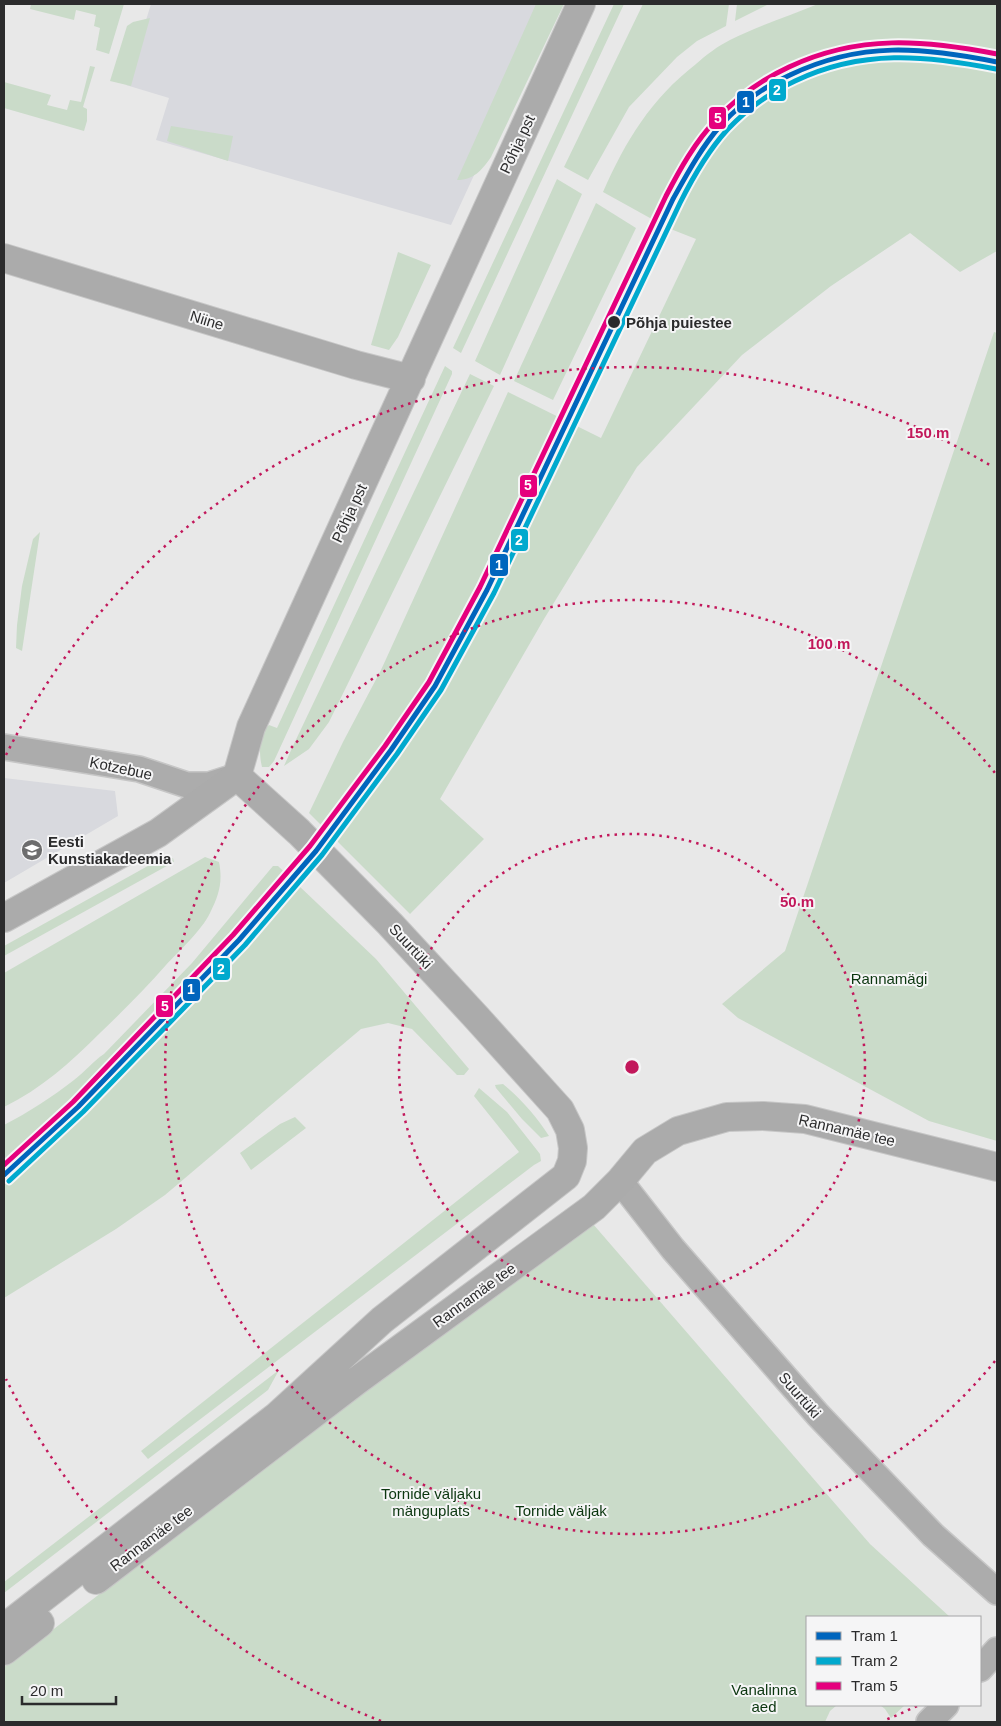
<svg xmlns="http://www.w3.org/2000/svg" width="1001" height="1726" viewBox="0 0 1001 1726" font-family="Arial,sans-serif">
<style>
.built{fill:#d8d9de}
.green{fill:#cadbc9}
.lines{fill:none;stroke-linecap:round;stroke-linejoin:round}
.street-casing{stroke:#c6c6c6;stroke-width:28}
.secondary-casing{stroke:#c6c6c6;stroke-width:30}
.street{stroke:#acacac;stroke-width:25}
.secondary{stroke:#ababab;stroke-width:28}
.tram-1-casing{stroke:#f5f5f6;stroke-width:9}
.tram-2-casing{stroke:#f5f5f6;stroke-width:9}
.tram-3-casing{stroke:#f5f5f6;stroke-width:9}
.tram-1{stroke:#0065bd;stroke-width:5}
.tram-2{stroke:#00a9ce;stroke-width:5}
.tram-3{stroke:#e5007d;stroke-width:5}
.ring{fill:none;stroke:#c2185b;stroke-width:2.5;stroke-dasharray:2.5 5}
.stop-dot{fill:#2b2b2c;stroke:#f5f5f6;stroke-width:2}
.labels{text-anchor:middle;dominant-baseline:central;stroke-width:4;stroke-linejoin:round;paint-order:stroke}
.street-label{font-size:15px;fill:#2b2b2c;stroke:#f5f5f6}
.stop-label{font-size:15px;font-weight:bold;fill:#2b2b2c;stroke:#f5f5f6;text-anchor:start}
.poi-label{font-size:15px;font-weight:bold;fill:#2b2b2c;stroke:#f5f5f6;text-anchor:start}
.park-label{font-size:15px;fill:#0b360f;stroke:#f5f5f6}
.centre{fill:#c2185b;stroke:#f5f5f6;stroke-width:2.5}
.ring-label{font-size:15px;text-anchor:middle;font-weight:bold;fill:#c2185b;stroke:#f5f5f6;stroke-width:4;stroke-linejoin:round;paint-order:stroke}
.line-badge{stroke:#f5f5f6;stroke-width:2}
.badge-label{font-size:14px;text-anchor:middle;font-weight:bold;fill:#fff}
</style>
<rect width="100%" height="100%" fill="#e8e8e8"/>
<path class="built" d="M 151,4 L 553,4 L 451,225 L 156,140 L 169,98 L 126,85 Z
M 4,778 L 115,791 L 118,816 L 4,883 Z"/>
<path class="green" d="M 31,4 L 124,4 L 109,54 L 96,50 L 100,28 L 94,26 L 96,15 L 76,10 L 74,20 L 30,9 Z
M 536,4 L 564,4 L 491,157 C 482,170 474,180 457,180 Z
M 614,4 L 624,4 L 461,353 L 453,348 Z
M 643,4 L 729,4 L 726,26 L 697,41 L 677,57 L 629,107 L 588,180 L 564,167 Z
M 737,4 L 769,4 L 735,21 Z
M 818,4 L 997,4 L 997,251 L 960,272 L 910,233 L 831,286 L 742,355 L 637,467 L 544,619 L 440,799 L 484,839 L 410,914 L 309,813 L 343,742 L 381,670 L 508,392 L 601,438 L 696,239 L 668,228 L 603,192 C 626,140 651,99 696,64 C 706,55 718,46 730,40 C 758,26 789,16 818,4 Z
M 150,18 L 131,86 L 110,81 L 127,26 L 133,22 Z
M 90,66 L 95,67 L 83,107 L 87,109 L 87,121 L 84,131 L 4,108 L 4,82 L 51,95 L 47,105 L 67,110 L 70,100 L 81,102 Z
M 171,126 L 233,136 L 228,161 L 167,141 Z
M 557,179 L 582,194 L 500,375 L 475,361 Z
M 596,203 L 636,228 L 553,400 L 514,381 Z
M 398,252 L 431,265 L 398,337 L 389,350 L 371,345 Z
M 994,332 L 997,333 L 997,1141 L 929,1121 L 738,1018 L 722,1004 L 785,951 Z
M 445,366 L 452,371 L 452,374 L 274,761 L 269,767 L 262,767 C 259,755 258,734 269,725 L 277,728 Z
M 470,374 L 494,386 L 329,722 L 309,749 L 284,766 L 292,748 Z
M 40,532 L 22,651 L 16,648 L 17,625 L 22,586 L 33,539 Z
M 164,857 L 173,858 L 174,862 L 4,956 L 4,946 Z
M 205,857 L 219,862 C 223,882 219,895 210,913 C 202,930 179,951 166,965 C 145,989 123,1011 100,1033 C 71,1062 41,1089 4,1107 L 4,973 Z
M 273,866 L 278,866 L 376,959 L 469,1069 L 464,1075 L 457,1075 L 412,1029 L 388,1023 L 361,1029 L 165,1195 L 116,1229 L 4,1298 L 4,1125 C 29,1112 52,1097 74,1080 C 85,1072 93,1061 104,1054 L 192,963 Z
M 503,1084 C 521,1099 536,1116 549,1136 L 541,1138 L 522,1119 L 496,1088 L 495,1085 Z
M 479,1088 L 507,1112 L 540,1154 L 541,1161 L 534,1165 L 148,1459 L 141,1451 L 519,1152 L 474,1096 Z
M 295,1117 L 306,1128 L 251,1170 L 240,1153 L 280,1124 Z
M 593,1224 L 870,1544 L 950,1617 L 807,1617 L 807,1705 L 837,1705 L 830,1711 L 825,1722 L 4,1722 L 4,1667 L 321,1425 Z
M 279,1370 L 268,1390 L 4,1593 L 4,1582 Z
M 880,1705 L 905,1705 L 891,1718 L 885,1709 Z"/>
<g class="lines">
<g class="street-casing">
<path id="street" d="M 4,747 L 139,769 L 187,785 L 209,785 L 234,777
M 620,1181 L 673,1249 L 818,1415 L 933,1535 L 997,1592
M 980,1669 L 997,1650
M 929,1722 L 946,1705"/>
</g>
<g class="secondary-casing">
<path id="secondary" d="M 4,258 L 356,365 L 411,379
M 4,918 L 158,833 L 237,776 L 251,727 L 581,4
M 96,1580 L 355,1382 L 594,1207 L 620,1181 L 645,1151 L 678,1131 L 727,1117 L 763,1116 L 805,1119 L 997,1167
M 4,1628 L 277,1416 L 382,1320 L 566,1176 L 572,1161 L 573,1148 L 570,1130 L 560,1110 L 477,1018 L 390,924 L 299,832 L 237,776
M 4,1651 L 40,1623"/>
</g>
<use href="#street" class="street"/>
<use href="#secondary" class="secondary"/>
<g class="tram-1-casing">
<path id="tram-1" d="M 4,1175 L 78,1107 L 239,940 L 316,851 L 391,750 L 435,686 L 487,590 L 673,199 C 687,174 701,148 720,126 C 740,104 763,87 790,75 C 861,41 922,47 997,62"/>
</g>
<g class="tram-2-casing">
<path id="tram-2" d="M 9,1181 L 83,1112 L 245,945 L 322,855 L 397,754 L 441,690 L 494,593 L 680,203 C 693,177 708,151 727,130 C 747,109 769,93 795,81 C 862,49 925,55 996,69"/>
</g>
<g class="tram-3-casing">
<path id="tram-3" d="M 4,1165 L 73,1102 L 233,935 L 310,846 L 385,746 L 429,682 L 480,587 L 666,196 C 680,169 695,142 716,120 C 737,97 761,80 789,67 C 859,34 924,40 997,54"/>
</g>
<use href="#tram-1" class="tram-1"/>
<use href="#tram-2" class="tram-2"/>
<use href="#tram-3" class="tram-3"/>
</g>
<g class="ring">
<circle cx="632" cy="1067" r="233"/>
<path d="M995 1361A467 467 0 1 1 995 773"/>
<path d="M917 1706A700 700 0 0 1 883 1721M381 1721A700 700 0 0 1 6 1379M6 755A700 700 0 0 1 993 467"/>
</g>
<defs>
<g id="university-disc" transform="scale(1.125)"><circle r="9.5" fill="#6d6d6e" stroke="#f5f5f6"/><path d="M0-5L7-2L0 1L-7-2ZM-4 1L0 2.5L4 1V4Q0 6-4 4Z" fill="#fff"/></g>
</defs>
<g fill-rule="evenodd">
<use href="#university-disc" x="32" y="850"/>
</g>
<circle class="stop-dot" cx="614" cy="322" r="7"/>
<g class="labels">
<g class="street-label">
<text transform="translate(517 144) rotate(-65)">Põhja pst</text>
<text transform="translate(207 320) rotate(17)">Niine</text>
<text transform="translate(349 513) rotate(-65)">Põhja pst</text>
<text transform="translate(121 768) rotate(12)">Kotzebue</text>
<text transform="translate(411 946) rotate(47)">Suurtüki</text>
<text transform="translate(847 1130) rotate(13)">Rannamäe tee</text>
<text transform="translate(474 1295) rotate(-36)">Rannamäe tee</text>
<text transform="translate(800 1395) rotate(49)">Suurtüki</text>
<text transform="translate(151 1538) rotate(-37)">Rannamäe tee</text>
</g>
<g class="stop-label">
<text x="626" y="322">Põhja puiestee</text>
</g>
<g class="poi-label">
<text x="48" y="841">Eesti<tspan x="48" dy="17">Kunstiakadeemia</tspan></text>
</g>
<g class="park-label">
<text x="889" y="978">Rannamägi</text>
<text x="431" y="1493">Tornide väljaku<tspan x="431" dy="17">mänguplats</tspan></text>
<text x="561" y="1510">Tornide väljak</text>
<text x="764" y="1689">Vanalinna<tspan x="764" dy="17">aed</tspan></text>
</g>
</g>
<circle cx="632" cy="1067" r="8" class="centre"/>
<g class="ring-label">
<text x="928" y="438">150 m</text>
<text x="829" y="649">100 m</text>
<text x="797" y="907">50 m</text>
</g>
<g class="line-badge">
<rect x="768" y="78" width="19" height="24" rx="5" fill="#00a9ce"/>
<rect x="736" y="90" width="19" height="24" rx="5" fill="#0065bd"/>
<rect x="708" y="106" width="19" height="24" rx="5" fill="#e5007d"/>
<rect x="519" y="474" width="19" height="24" rx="5" fill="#e5007d"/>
<rect x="510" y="528" width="19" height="24" rx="5" fill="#00a9ce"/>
<rect x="489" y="553" width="20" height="24" rx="5" fill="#0065bd"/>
<rect x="212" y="957" width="19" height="24" rx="5" fill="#00a9ce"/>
<rect x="182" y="978" width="19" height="24" rx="5" fill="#0065bd"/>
<rect x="155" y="994" width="19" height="24" rx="5" fill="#e5007d"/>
</g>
<g class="badge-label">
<text x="777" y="95">2</text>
<text x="746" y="107">1</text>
<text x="718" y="123">5</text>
<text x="528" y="490">5</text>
<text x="519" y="545">2</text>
<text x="499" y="570">1</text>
<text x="221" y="974">2</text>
<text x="191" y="994">1</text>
<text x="165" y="1011">5</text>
</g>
<rect width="1001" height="1726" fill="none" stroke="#2b2b2c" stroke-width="10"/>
<rect x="806" y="1616" width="175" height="90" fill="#f5f5f6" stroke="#a4a4a5"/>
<rect x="816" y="1632" width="25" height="8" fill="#0065bd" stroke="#a4a4a5"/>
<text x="851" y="1641" font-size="15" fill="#2b2b2c">Tram 1</text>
<rect x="816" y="1657" width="25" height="8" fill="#00a9ce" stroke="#a4a4a5"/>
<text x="851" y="1666" font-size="15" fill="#2b2b2c">Tram 2</text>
<rect x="816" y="1682" width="25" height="8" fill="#e5007d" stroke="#a4a4a5"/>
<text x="851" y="1691" font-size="15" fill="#2b2b2c">Tram 5</text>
<path d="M22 1696v8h94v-8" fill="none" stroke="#2b2b2c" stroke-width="2.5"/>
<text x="30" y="1696" font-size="15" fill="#2b2b2c" stroke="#f5f5f6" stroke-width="4" paint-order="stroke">20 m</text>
</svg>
